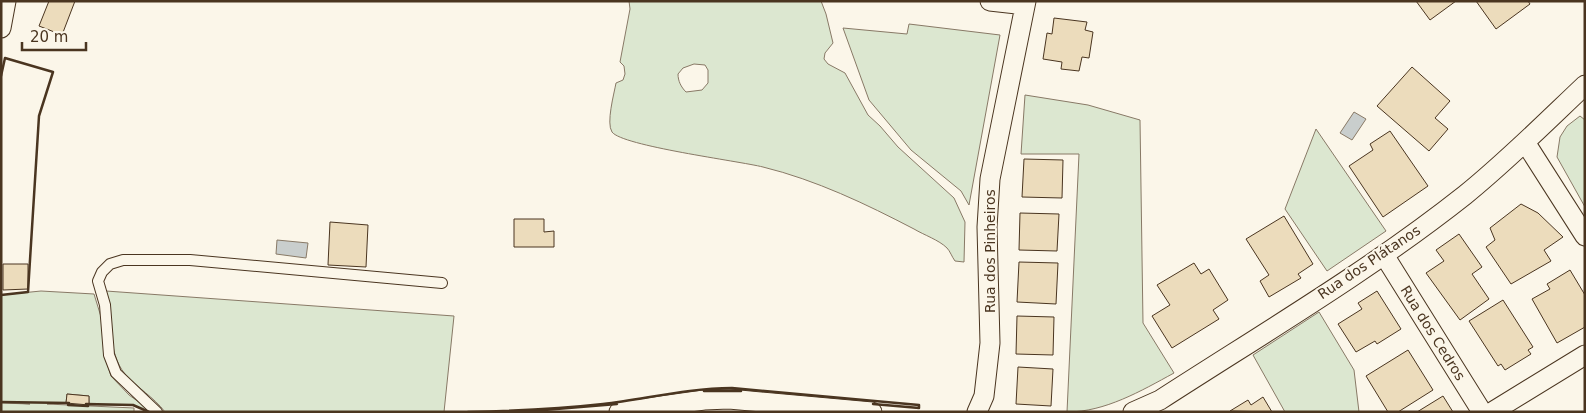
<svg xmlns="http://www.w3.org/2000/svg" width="1586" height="413" viewBox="0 0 1586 413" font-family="'DejaVu Sans',sans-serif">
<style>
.green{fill:#dce7d0;stroke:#887966;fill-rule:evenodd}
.water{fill:#c9cecd;stroke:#887966}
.building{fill:#ecdcbc;stroke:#4a3520}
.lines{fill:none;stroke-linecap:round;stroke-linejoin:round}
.service-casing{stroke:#4a3520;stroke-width:12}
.minor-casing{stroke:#4a3520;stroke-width:21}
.service{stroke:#fbf6e9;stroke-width:10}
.minor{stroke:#fbf6e9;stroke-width:19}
.wall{stroke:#4a3520;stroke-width:2.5}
.labels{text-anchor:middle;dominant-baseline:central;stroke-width:4;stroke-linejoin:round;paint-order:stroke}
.street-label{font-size:14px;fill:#4a3520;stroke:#fbf6e9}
</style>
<rect width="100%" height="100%" fill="#fbf6e9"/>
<path class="green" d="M 629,1 L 821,1 L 826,14 L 833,43 L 825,53 L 824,59 L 828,64 L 845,73 L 868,115 L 880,126 L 898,147 L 954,198 L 965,222 L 964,262 L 955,261 C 952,257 950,251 947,248 C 939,240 924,235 914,229 C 866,204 816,180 763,167 C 739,161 622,146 612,132 C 606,123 614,94 616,83 L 623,80 L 625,74 L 624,66 L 620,62 L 630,9 ZM 694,64 L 705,65 L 708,70 L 708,83 L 702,90 L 686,92 C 681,87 678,81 678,74 L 683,68 Z
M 909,24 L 1000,35 L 969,205 L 961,191 L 911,150 L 869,100 L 843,28 L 907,34 Z
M 1025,95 L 1088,105 L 1140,120 L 1143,323 L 1174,373 C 1141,391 1105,412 1067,412 L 1079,154 L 1021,154 Z
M 1580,116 L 1585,120 L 1585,207 L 1557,157 L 1560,137 L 1567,126 Z
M 1316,129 L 1386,231 L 1327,271 L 1285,209 Z
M 41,291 L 94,294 L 102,320 L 105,357 L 111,376 L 129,395 L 153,412 L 149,412 L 133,405 L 89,405 L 89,396 L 67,394 L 66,403 L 47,404 L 134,408 L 134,412 L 1,412 L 1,403 L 30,404 L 1,402 L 1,295 Z
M 106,291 L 454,316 L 444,412 L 165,412 C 154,397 137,388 125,374 C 107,352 112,318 106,291 Z
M 1319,312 L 1354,370 L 1359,412 L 1285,412 L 1253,355 Z"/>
<path class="water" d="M 1354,112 L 1366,119 L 1352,140 L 1340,133 Z
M 277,240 L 308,243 L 306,258 L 276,254 Z"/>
<path class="building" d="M 49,1 L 75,1 L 62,35 L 39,26 Z
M 1416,1 L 1456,1 L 1430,20 Z
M 1476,1 L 1528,1 L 1530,4 L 1496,29 Z
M 1054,18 L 1087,22 L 1085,30 L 1093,32 L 1089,58 L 1082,57 L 1079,71 L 1061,69 L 1062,62 L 1043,59 L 1047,33 L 1052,34 Z
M 1412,67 L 1450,101 L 1435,118 L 1448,129 L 1429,151 L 1377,106 Z
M 1390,131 L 1428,186 L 1383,217 L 1349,166 L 1373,150 L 1370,144 Z
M 1024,159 L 1063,160 L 1062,198 L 1022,197 Z
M 1521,204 L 1538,213 L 1563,237 L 1544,250 L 1551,261 L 1511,284 L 1486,247 L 1495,240 L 1490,228 Z
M 1020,213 L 1059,214 L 1057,251 L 1019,250 Z
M 1284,216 L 1313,264 L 1298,274 L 1301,278 L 1269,297 L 1260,281 L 1269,275 L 1246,239 Z
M 514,219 L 544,219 L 544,232 L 554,231 L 554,247 L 514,247 Z
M 330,222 L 368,225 L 366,267 L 328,265 Z
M 1459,234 L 1482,267 L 1472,274 L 1489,299 L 1460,320 L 1426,273 L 1444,261 L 1436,250 Z
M 1019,262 L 1058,263 L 1056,304 L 1017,302 Z
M 1194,263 L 1201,274 L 1209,269 L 1228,300 L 1213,310 L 1219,319 L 1172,348 L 1152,316 L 1170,305 L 1157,285 Z
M 3,264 L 28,264 L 28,289 L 3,290 Z
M 1570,270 L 1585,295 L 1585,327 L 1557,343 L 1532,299 L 1550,289 L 1547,284 Z
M 1377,291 L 1401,329 L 1377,344 L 1375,341 L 1356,352 L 1338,324 L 1362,309 L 1358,303 Z
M 1503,300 L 1533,347 L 1528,350 L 1531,354 L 1505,370 L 1501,364 L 1498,366 L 1469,321 Z
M 1017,316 L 1054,317 L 1053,355 L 1016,354 Z
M 1408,350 L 1433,390 L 1398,412 L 1388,412 L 1366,376 Z
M 1018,367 L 1053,369 L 1051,406 L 1016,404 Z
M 67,394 L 89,396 L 89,405 L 66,403 Z
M 1443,396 L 1453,412 L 1417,412 Z
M 1263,397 L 1272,412 L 1230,411 L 1248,400 L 1251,405 Z"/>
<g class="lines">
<g class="service-casing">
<path id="service" d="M 157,412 L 116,373 L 109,355 L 105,305 L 98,281 L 102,272 L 110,264 L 123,260 L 190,260 L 442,283"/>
</g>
<g class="minor-casing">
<path id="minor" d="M 990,1 L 1025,5
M 1,28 L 6,1
M 1525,142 L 1585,236
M 1384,255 L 1482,412
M 619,412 L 704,400 L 729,399 L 872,412
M 977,412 L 984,396 L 990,343 L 987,227 L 990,179 L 1026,1
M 1133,412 L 1160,400 C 1262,334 1369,271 1465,195 C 1507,161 1546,122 1585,85
M 1492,412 L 1585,355"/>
</g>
<use href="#service" class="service"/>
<use href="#minor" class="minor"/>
<path class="wall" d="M 1,76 L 5,58 L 53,72 L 39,116 L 28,292 L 1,295
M 704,391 L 741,391
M 1,402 L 69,403
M 86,404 L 133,405 L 149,412
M 68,405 L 88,406
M 468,412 C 513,411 558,409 603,404 C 646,399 688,388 732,388 L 919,405 L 919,408 L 873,404
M 520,412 L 617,404"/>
</g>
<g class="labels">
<g class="street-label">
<text transform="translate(990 251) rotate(-90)">Rua dos Pinheiros</text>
<text transform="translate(1369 262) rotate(-34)">Rua dos Plátanos</text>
<text transform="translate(1433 333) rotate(58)">Rua dos Cedros</text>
</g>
</g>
<rect width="1586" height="413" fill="none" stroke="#4a3520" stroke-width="5"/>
<path d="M22 42v8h64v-8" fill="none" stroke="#4a3520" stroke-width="2.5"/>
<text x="30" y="42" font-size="15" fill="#4a3520" stroke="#fbf6e9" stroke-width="4" paint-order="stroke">20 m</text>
</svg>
